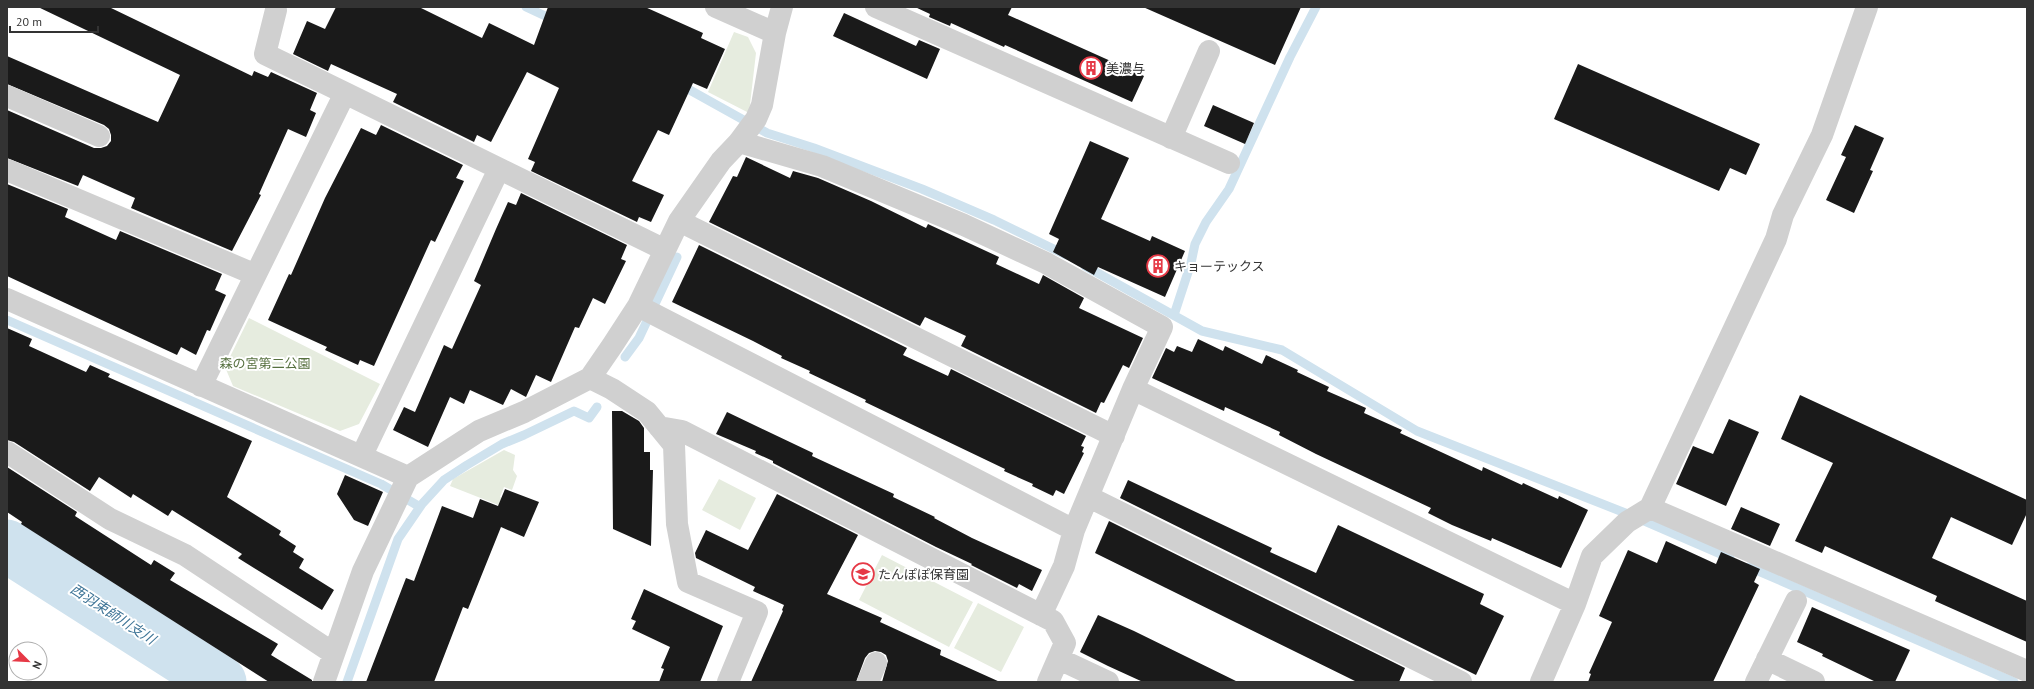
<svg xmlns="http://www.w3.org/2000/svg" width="2034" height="689" viewBox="0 0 2034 689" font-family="'PT Sans','Noto Sans JP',sans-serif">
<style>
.green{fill:#e6ecdf}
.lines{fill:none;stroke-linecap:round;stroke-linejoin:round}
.stream{stroke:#cfe2ee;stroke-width:9}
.river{stroke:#cfe2ee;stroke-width:53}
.building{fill:#1a1a1a}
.minor{stroke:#d0d0d0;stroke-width:22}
.labels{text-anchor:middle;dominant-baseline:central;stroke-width:4;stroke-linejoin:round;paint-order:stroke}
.poi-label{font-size:13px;fill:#333;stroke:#fff;text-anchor:start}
.park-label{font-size:13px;fill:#56703f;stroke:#fff}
.water-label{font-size:14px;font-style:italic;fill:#3f7597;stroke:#fff}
</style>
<rect width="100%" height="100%" fill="#fff"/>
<path class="green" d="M 734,32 L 748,37 L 756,53 L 749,113 L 708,92 Z
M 249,318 L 380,384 L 359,424 L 340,431 L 233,386 L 225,367 Z
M 504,450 L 515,455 L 513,470 L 517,476 L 512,490 L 504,487 L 500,497 L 504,499 L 501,506 L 450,486 L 453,479 Z
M 719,479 L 756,498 L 740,530 L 702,510 Z
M 882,555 L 973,602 L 949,647 L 859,600 Z
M 978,603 L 1024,627 L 1001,672 L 954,648 Z"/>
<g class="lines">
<path class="stream" d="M 526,7 L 556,21
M 679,84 L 767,133 L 814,148 L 922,189 L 994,220 L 1066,255
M 1085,266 L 1202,331 L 1282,350 L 1417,431 L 1633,516 L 1730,558
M 1174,315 L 1191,263 L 1195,244 L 1206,222 L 1229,189 L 1290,57 L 1316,7
M 7,320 L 381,484 L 420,507
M 625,357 L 639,338 L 677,257
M 1749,567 L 2014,682
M 347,682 L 398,539 L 422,504 L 444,480 L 467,465 L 502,444 L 524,435 L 574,411 L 589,418 L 597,407"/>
<path class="river" d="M 7,546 L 220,682"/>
</g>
<path class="building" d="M 38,7 L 109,7 L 252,76 L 254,71 L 268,77 L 271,72 L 317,93 L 310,110 L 316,113 L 306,137 L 288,129 L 259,194 L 261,195 L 232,251 L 131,208 L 135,198 L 83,175 L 78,186 L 7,158 L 7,110 L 94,148 L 101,148 L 107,146 L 111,141 L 111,135 L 109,129 L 104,125 L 7,84 L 7,56 L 158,122 L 180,75 Z
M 336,7 L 419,7 L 482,38 L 489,23 L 534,45 L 548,7 L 645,7 L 703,33 L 701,38 L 725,49 L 707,89 L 693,83 L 669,135 L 658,130 L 632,181 L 664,195 L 651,222 L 639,217 L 637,222 L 531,171 L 535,162 L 528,159 L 559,88 L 527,72 L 491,142 L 477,135 L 474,142 L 393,102 L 397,94 L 331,64 L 328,71 L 293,54 L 307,21 L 325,29 Z
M 915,7 L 1012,7 L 1008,15 L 1144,76 L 1132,102 L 1005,45 L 1004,47 L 951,23 L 950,26 L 929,17 L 930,14 Z
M 1143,7 L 1301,7 L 1275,65 Z
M 844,13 L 916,46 L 919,40 L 940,49 L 927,79 L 833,36 Z
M 1578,64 L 1760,144 L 1746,175 L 1730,168 L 1719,191 L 1554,119 Z
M 1213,105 L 1254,123 L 1245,144 L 1204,126 Z
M 381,125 L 463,165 L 456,178 L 464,181 L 435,242 L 431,240 L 374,366 L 360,360 L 358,365 L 325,350 L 327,347 L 268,320 L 289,274 L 291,275 L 325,198 L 361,128 L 376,135 Z
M 1855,125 L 1884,138 L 1870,170 L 1873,171 L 1854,213 L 1826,200 L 1846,157 L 1841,155 Z
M 1090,141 L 1129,158 L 1101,219 L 1150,241 L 1152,236 L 1185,251 L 1165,297 L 1098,267 L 1094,275 L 1053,252 L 1059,239 L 1049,234 Z
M 746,157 L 790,178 L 793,171 L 818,178 L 871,201 L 926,228 L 928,224 L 930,225 L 999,257 L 996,264 L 1039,284 L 1043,275 L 1084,298 L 1079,308 L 1143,338 L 1129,368 L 1123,365 L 1104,403 L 1101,402 L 1096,413 L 961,346 L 966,336 L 925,317 L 920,326 L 709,222 L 733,176 L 737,177 Z
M 7,184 L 68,209 L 65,217 L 116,240 L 120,231 L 222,274 L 215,290 L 226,295 L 210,331 L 207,330 L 196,355 L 181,347 L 177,355 L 7,276 Z
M 521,193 L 627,245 L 621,259 L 626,261 L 605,304 L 593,298 L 579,328 L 575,327 L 551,382 L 536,375 L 526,397 L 511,389 L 503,405 L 470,390 L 464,404 L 450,397 L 428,447 L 393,430 L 404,407 L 415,412 L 444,345 L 452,349 L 481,285 L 474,281 L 496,229 L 508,202 L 516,205 Z
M 699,245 L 907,348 L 903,355 L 948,376 L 951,369 L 1086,436 L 1081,446 L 1084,447 L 1082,452 L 1084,453 L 1064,494 L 1056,490 L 1053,496 L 1032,486 L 1033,484 L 1004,471 L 1005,469 L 865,402 L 866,400 L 809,373 L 810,371 L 781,358 L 782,356 L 753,341 L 672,302 Z
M 7,328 L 32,339 L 29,346 L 86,372 L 90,365 L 110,374 L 108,377 L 252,441 L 227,497 L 281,531 L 279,535 L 296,546 L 293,552 L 304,559 L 299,568 L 334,590 L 322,610 L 238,558 L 242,554 L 172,510 L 168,516 L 133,494 L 131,498 L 99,477 L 90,491 L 14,442 L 7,440 Z
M 1198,339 L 1223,351 L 1225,346 L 1262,364 L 1266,355 L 1298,370 L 1297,372 L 1329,387 L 1327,391 L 1366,408 L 1364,413 L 1402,430 L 1400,433 L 1482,471 L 1483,467 L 1522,485 L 1523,483 L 1558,499 L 1559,496 L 1588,510 L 1561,568 L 1492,538 L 1491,541 L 1452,525 L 1428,513 L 1431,508 L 1316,454 L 1279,435 L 1280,432 L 1225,407 L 1224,411 L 1152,378 L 1166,348 L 1174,352 L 1177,346 L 1192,352 Z
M 1800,395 L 2027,500 L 2027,513 L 2012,545 L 1951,517 L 1932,558 L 2027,601 L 2027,642 L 1935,601 L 1937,596 L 1825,546 L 1822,553 L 1795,541 L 1833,463 L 1781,439 Z
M 612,411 L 622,411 L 639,421 L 644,428 L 644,452 L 650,452 L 650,470 L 653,470 L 651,546 L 613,529 Z
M 727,412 L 813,453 L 812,456 L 894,494 L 893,497 L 935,517 L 934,518 L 972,538 L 1042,570 L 1032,591 L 1019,584 L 1017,588 L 971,565 L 972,564 L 936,547 L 773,463 L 773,461 L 755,453 L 756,451 L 716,434 Z
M 1729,419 L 1759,432 L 1726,506 L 1676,484 L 1693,446 L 1713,454 Z
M 7,467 L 77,512 L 75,516 L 151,565 L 154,560 L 175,573 L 170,580 L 278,644 L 271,655 L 312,680 L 312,682 L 269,682 L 21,524 L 22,522 L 7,512 Z
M 345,475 L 383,492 L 368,526 L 354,520 L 337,494 Z
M 1128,480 L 1272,548 L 1270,552 L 1316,573 L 1338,525 L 1484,594 L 1480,604 L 1504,616 L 1476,675 L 1120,498 Z
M 505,489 L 539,502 L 524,537 L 501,527 L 468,609 L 463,607 L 434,682 L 366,682 L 406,578 L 414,581 L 442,506 L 473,518 L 480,499 L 498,506 Z
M 777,494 L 858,535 L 827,594 L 882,618 L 880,622 L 941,650 L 940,655 L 1000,682 L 882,682 L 888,661 L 886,655 L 881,652 L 875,651 L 869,653 L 865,658 L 856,682 L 751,682 L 783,611 L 782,610 L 784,605 L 753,591 L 755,587 L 696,558 L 695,553 L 706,530 L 748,550 Z
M 1741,507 L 1780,524 L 1770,546 L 1731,529 Z
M 1109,521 L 1405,668 L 1399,682 L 1357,682 L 1095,553 Z
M 1666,541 L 1716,564 L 1721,552 L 1760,569 L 1754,582 L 1759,585 L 1713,682 L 1588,682 L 1591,674 L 1589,673 L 1612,622 L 1599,616 L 1628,550 L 1657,563 Z
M 644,589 L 723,626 L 700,682 L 659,682 L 664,669 L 661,668 L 670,647 L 632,629 L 636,621 L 631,619 Z
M 1812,607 L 1910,650 L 1895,682 L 1876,682 L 1822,656 L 1823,654 L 1797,642 Z
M 1098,615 L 1134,631 L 1238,682 L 1143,682 L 1108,666 L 1080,652 Z"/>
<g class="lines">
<path class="minor" d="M 716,7 L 775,33
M 876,7 L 1229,163
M 276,10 L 265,54 L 345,93
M 7,96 L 99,136
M 1171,138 L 1209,51
M 739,142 L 822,166 L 964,225 L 1046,263 L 1162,327 L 1133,389 L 1074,530 L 1064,566 L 1041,615
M 7,170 L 254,274
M 679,221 L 1114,436
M 7,299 L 408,477
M 638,306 L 1074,530
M 590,378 L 612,389 L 647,412 L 674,445 L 677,524 L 688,582 L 757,612 L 728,682
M 201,386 L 345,93 L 665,250
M 1133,389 L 1575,604
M 659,427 L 682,431 L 1053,621 L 1065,643 L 1048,682
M 7,452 L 110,519 L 185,555 L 333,653
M 362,455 L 499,169
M 1089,497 L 1461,682
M 1650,508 L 2027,671
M 1059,659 L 1108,682
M 1767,659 L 1814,682
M 324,682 L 363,571 L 408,477 L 479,431 L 524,412 L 590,378 L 612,346 L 638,306 L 679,221 L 721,161 L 739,142 L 756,119 L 762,105 L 775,33 L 782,7
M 868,682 L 876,663
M 1541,682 L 1575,604 L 1592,556 L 1627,522 L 1650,508 L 1776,239 L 1783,215 L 1822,135 L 1867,7
M 1756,682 L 1796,601"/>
</g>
<defs>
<g id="building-ring" transform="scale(1.15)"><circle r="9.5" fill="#fff" stroke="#e63946" stroke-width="1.5"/><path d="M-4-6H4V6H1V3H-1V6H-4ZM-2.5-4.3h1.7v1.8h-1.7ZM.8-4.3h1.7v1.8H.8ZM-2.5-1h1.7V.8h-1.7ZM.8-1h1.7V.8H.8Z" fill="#e63946"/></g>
<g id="school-ring" transform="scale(1.15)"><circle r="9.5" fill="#fff" stroke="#e63946" stroke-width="1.5"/><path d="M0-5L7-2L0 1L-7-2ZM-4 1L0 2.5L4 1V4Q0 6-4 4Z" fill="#e63946"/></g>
</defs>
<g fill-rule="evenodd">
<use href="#building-ring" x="1091" y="68"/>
<use href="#building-ring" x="1158" y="266"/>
<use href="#school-ring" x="863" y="574"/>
</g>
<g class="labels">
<g class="poi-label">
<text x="1106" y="68">美濃与</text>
<text x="1174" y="266">キョーテックス</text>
<text x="878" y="574">たんぽぽ保育園</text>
</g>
<g class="park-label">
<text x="265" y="363">森の宮第二公園</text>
</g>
<g class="water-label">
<text transform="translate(113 614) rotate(33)">西羽束師川支川</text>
</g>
</g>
<rect width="2034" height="689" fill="none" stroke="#333333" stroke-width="16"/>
<g transform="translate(28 661) rotate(114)"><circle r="19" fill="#ffffff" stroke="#adadad"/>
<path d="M0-3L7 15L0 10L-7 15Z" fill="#e63946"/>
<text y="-6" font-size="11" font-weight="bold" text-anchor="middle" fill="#333333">N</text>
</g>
<path d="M10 26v6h88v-6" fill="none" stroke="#333333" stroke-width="2"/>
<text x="16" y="26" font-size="12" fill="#333333" stroke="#ffffff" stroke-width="3" paint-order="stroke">20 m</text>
</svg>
